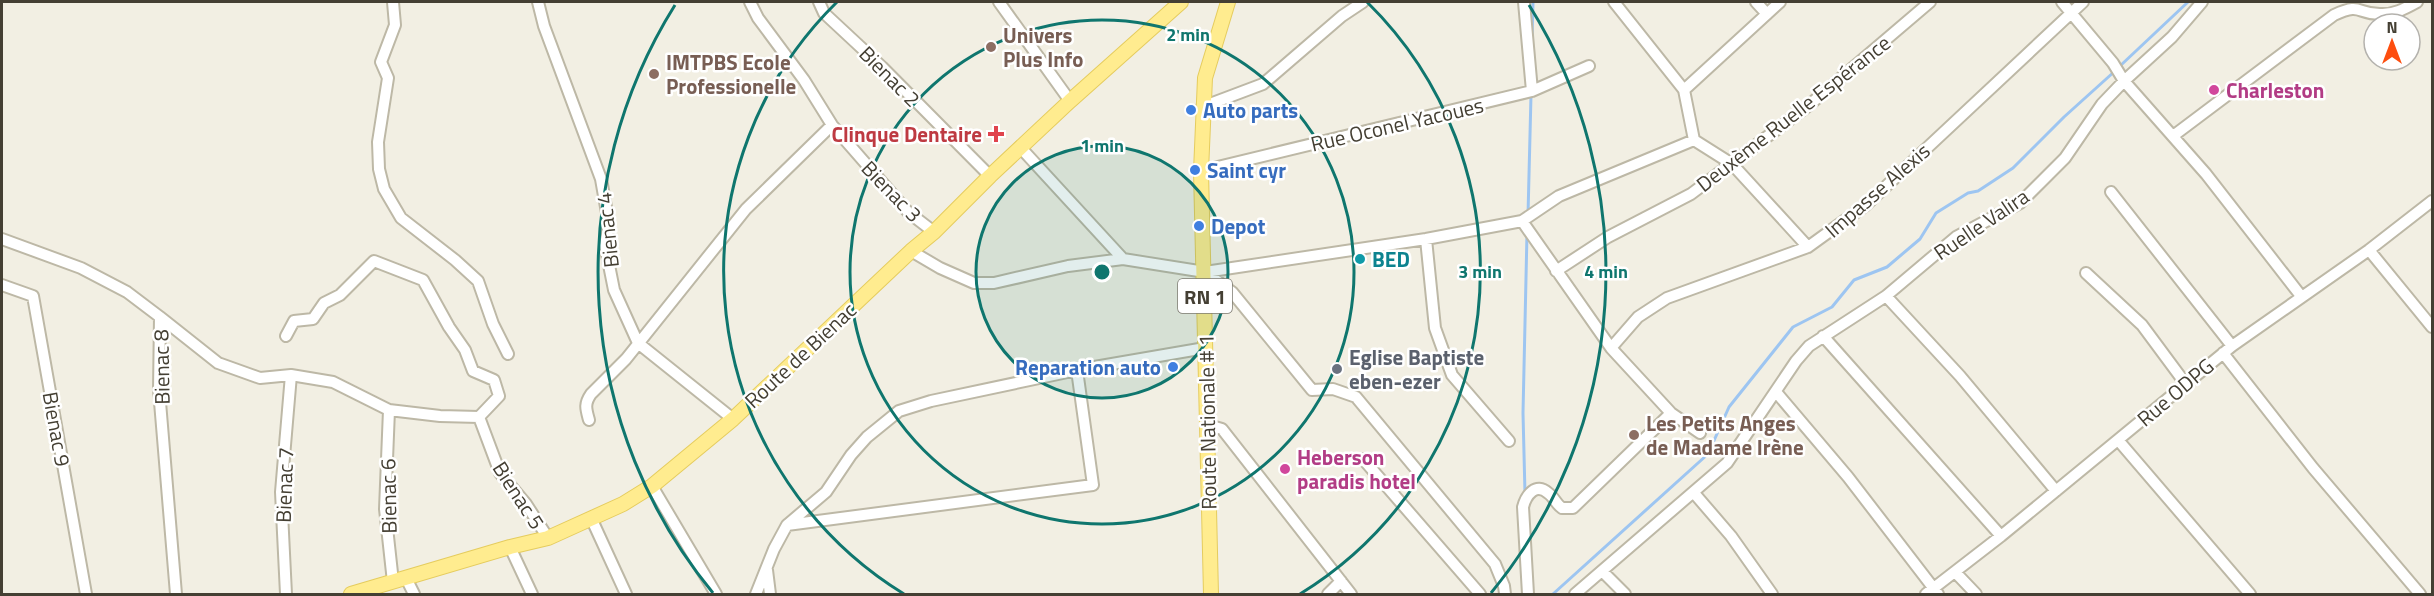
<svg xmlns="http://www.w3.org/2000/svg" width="2434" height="596" viewBox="0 0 2434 596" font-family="'Titillium Web',sans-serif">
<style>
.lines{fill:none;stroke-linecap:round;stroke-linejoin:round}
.stream{stroke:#9dc5f1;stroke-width:3}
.minor-casing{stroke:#bdb8a6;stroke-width:14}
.major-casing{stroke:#e5cc5e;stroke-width:16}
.minor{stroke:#fff;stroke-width:10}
.major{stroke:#ffec8f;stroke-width:14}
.ring{fill:none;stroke:#0f766e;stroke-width:3}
.education-dot{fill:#8d6e63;stroke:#fff;stroke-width:2}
.hotel-dot{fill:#d1479c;stroke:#fff;stroke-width:2}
.shop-dot{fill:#3f7fe0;stroke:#fff;stroke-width:2}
.health-dot{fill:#e0444e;stroke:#fff;stroke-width:2}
.culture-dot{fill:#0f9aa8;stroke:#fff;stroke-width:2}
.worship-dot{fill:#6b7280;stroke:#fff;stroke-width:2}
.labels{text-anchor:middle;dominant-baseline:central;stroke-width:5;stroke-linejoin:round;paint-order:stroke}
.shield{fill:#fff;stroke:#7c7970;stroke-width:1.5}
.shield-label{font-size:20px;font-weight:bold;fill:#443f33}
.education-label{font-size:21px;font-weight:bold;fill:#785e54;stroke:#fff;text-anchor:start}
.street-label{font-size:21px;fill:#443f33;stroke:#fff}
.hotel-label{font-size:21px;font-weight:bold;fill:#b23c85;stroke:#fff;text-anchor:start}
.shop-label{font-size:21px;font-weight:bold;fill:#366cbe;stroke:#fff;text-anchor:start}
.health-label{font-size:21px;font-weight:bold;fill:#be3a42;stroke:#fff;text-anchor:end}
.culture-label{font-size:21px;font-weight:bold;fill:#0d838f;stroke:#fff;text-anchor:start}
.worship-label{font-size:21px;font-weight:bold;fill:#5b616d;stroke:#fff;text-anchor:start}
.centre{fill:#0f766e;stroke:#fff;stroke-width:3}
.ring-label{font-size:18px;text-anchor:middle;font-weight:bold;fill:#0f766e;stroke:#fff;stroke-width:5;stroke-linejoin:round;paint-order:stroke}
</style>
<rect width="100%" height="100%" fill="#f2efe3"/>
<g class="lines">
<path class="stream" d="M 1532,38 L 1533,2
M 2120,66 L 2188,2
M 1528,215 L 1531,95
M 1525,494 L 1523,413 L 1527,233
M 1553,594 L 1708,454 L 1729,407 L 1793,327 L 1832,307 L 1854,280 L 1887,267 L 1920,239 L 1936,213 L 1968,193 L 1978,191 L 2013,168 L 2064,117 L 2115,71"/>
<g class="minor-casing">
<path id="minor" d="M 393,2 L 395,25 L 381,62 L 388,78 L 378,142 L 379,169 L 384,189 L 401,218 L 455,260 L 478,281 L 493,324 L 508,354
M 538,2 L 544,26 L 601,179 L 609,224 L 605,245 L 614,290 L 638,343 L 733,419
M 750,2 L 758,18 L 804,80 L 832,125 L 908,212 L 934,232
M 819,2 L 824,13 L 882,67 L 990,176
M 999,2 L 1070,101
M 1524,2 L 1532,91
M 1614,2 L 1684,90 L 1694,140
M 1756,2 L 1767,14
M 2062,2 L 2113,63 L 2124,81 L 2172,37 L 2202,2
M 1684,90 L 1780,2
M 1202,107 L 1263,84 L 1342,16 L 1363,2
M 2173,136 L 2334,15 C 2362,2 2356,14 2380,14 C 2394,15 2406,8 2417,2
M 1020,147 L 1123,259
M 1201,171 L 1532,91 L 1589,66
M 2111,192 L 2232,346
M 1522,221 L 1611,348 L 1671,413 L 1700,433
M 2,239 L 81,268 L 127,292 L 160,317 L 159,390 L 176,594
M 1426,239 L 1435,328 L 1452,375 L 1509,441
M 2369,250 L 2432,327
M 911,251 L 940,268 L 974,283 L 994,283 L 1068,266 L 1123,259 L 1205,272 L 1426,239 L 1522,221 L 1559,196 L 1694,140 L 1732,164 L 1808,247
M 1556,271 L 1608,237 L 1691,194 L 1808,106 L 1930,2
M 1205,272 L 1232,292 L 1312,390 L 1333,389 L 1356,397 L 1495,564 L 1504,586 L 1505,594
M 2086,273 L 2142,325 L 2185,383
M 2,285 L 33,296 L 86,594
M 1886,296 L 1960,376 L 2056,491
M 160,317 L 218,363 L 260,378 L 291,375 L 333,382 L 389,410 L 440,416 L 479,417 L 499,396 L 494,380 L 473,371 L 465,350 L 449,327 L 423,280 L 374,261 L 340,295 L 324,303 L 313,319 L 294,321 L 286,336
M 1823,336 L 2001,536
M 1611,348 L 1638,317 L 1667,298 L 1808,247 L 1866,205 L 2083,2
M 2223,353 L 2313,468 L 2420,594
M 1776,392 L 1848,477 L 1938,594
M 389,410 L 385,509 L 393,582
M 479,417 L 500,473 L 526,504 L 548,538
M 589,420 C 586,409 584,404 591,394 L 626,359 L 746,209 L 832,125
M 1208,425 L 1222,429 L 1351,594
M 2118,440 L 2250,594
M 1363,459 L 1480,594
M 652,486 L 716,594
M 1694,493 L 1731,536 L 1772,594
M 592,520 L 626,594
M 787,525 L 1093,485 L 1077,370
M 510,547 L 532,594
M 767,570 L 770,594
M 1602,571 L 1625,594
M 1955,572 L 1976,594
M 406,578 L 414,594
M 286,594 L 281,492 L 291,375
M 756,594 L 774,549 L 787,525 L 826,492 L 851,455 L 867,437 L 899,411 L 931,401 L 1077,370 L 1205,348
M 1328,594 L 1341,581
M 1528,594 L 1523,507 C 1526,495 1536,482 1548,493 C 1554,497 1556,504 1562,508 L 1573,508 L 1671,413
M 1575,594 L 1727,463 L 1796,361 L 1809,346 L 1886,296 L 1956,237 L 2020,203 L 2065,158 L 2102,104 L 2124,81 L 2206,174 L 2301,296
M 1926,594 L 2001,536 L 2232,346 L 2369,250 L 2432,201"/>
</g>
<g class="major-casing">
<path id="major" d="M 351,594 L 510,547 L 548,538 L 623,504 L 652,486 L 733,419 L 911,251 L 934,232 L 990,176 L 1070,101 L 1181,2
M 1211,594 L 1201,171 L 1205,78 L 1228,2"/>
</g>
<use href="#minor" class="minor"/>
<use href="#major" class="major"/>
</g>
<circle cx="1102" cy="272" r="126" fill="#0f766e" fill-opacity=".12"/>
<g class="ring">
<circle cx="1102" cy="272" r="126"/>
<circle cx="1102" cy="272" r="252"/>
<path d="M904 594A378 378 0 0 1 837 2M1367 2A378 378 0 0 1 1300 594"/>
<path d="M713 593A504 504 0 0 1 675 5M1529 5A504 504 0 0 1 1491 593"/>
</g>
<g class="education-dot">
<circle cx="991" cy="47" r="6"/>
<circle cx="654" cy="74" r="6"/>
<circle cx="1634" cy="435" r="6"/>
</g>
<g class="hotel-dot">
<circle cx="2214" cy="90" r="6"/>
<circle cx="1285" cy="469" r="6"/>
</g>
<g class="shop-dot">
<circle cx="1191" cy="110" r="6"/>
<circle cx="1195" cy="170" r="6"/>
<circle cx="1199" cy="226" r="6"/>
<circle cx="1173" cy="367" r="6"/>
</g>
<path class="health-dot" d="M993 125h6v6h6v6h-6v6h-6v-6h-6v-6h6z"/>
<circle class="culture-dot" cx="1360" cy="259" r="6"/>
<circle class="worship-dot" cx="1337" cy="369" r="6"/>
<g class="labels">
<rect class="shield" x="1178" y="279" width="54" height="34" rx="4.5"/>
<g class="shield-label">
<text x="1205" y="296">RN 1</text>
</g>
<g class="education-label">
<text x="1003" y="35">Univers<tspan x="1003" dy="24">Plus Info</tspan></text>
<text x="666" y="62">IMTPBS Ecole<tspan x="666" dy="24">Professionelle</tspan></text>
<text x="1646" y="423">Les Petits Anges<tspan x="1646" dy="24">de Madame Irène</tspan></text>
</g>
<g class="street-label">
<text transform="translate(890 76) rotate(45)">Bienac 2</text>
<text transform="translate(1793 113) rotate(-38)">Deuxème Ruelle Espérance</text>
<text transform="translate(1397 124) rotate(-13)">Rue Oconel Yacoues</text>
<text transform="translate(1877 190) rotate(-41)">Impasse Alexis</text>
<text transform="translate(892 191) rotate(46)">Bienac 3</text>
<text transform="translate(1981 224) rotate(-34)">Ruelle Valira</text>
<text transform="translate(607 230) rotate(-96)">Bienac 4</text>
<text transform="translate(800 355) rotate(-43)">Route de Bienac</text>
<text transform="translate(161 367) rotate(-91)">Bienac 8</text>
<text transform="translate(2175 392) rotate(-40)">Rue ODPG</text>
<text transform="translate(1207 422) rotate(-91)">Route Nationale # 1</text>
<text transform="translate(57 429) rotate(80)">Bienac 9</text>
<text transform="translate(284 485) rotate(-88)">Bienac 7</text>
<text transform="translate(519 495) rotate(57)">Bienac 5</text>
<text transform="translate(388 496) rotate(-91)">Bienac 6</text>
</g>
<g class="hotel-label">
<text x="2226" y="90">Charleston</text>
<text x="1297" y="457">Heberson<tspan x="1297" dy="24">paradis hotel</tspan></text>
</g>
<g class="shop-label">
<text x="1203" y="110">Auto parts</text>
<text x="1207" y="170">Saint cyr</text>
<text x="1211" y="226">Depot</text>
<text x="1161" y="367" text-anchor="end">Reparation auto</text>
</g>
<g class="health-label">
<text x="982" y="134">Clinque Dentaire</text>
</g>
<g class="culture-label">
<text x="1372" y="259">BED</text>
</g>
<g class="worship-label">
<text x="1349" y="357">Eglise Baptiste<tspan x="1349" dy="24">eben-ezer</tspan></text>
</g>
</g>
<circle cx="1102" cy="272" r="9" class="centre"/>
<g class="ring-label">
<text x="1188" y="41">2 min</text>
<text x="1102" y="152">1 min</text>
<text x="1480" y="278">3 min</text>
<text x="1606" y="278">4 min</text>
</g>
<rect width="2434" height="596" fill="none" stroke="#443f33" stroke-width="6"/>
<g transform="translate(2392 42)"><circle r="28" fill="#ffffff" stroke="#b4b2ad" stroke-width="1.5"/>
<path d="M0-4.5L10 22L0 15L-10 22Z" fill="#fd4e0f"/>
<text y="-9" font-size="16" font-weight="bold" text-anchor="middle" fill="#443f33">N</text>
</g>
</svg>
